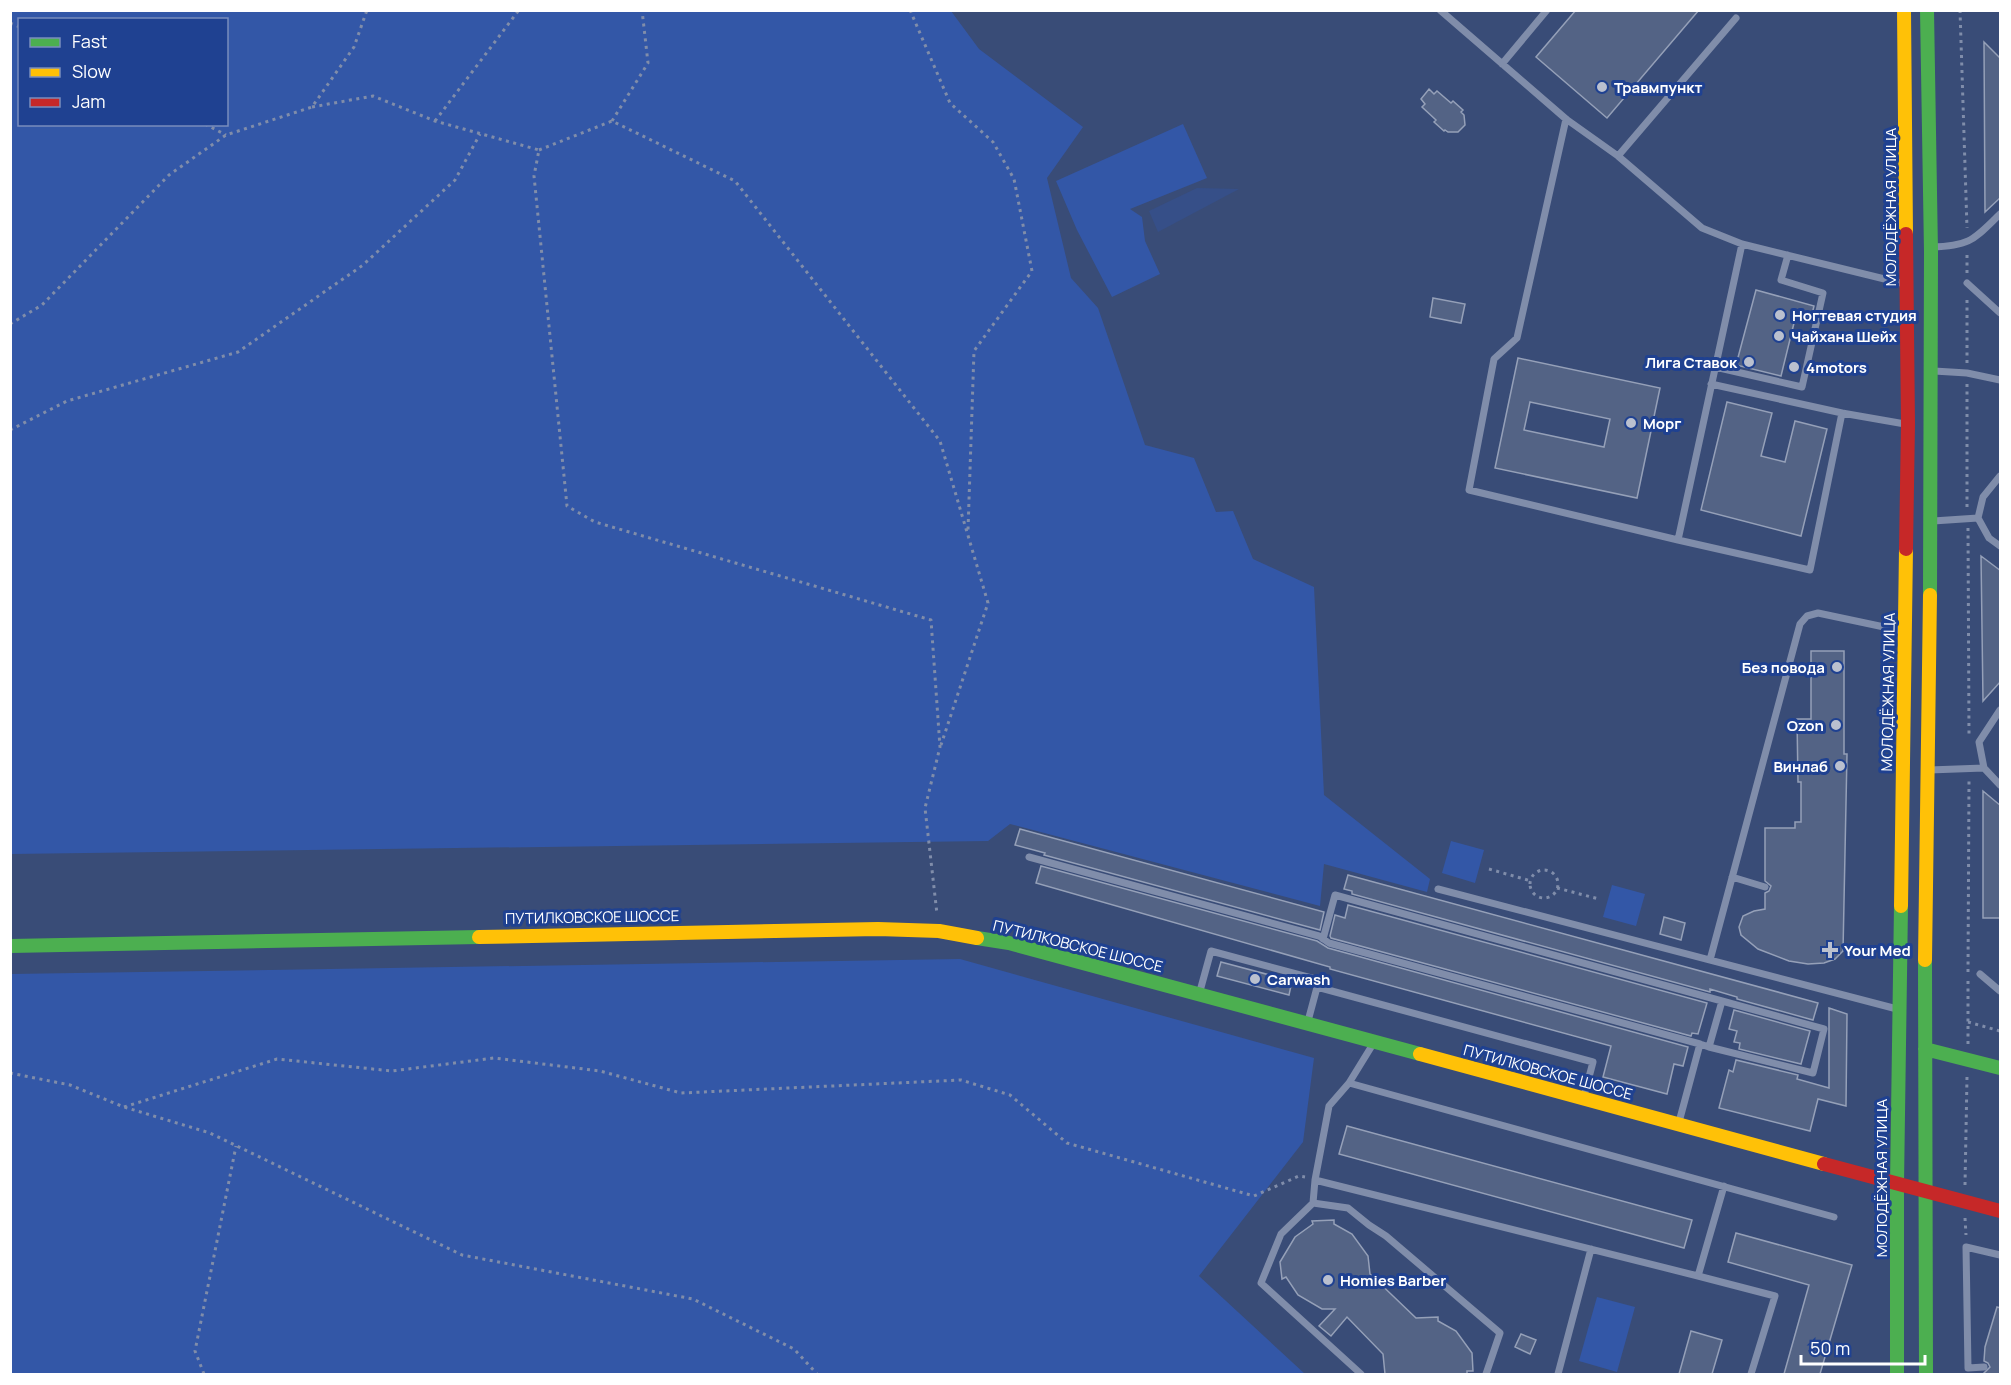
<svg xmlns="http://www.w3.org/2000/svg" width="2011" height="1385" viewBox="0 0 2011 1385" font-family="Manrope,sans-serif">
<style>
.green{fill:#3357a7;fill-rule:evenodd}
.water{fill:#364f88}
.building{fill:#536385;stroke:#95a0b8;stroke-width:1.5;fill-rule:evenodd}
.lines{fill:none;stroke-linecap:round;stroke-linejoin:round}
.path{stroke:#808daa;stroke-width:3;stroke-dasharray:3 4.5;stroke-linecap:butt}
.lane{stroke:#808daa;stroke-width:7}
.fast{stroke:#4caf50;stroke-width:14}
.slow{stroke:#ffc107;stroke-width:14}
.jam{stroke:#c62828;stroke-width:14}
.poi-dot{fill:#bac0cf;stroke:#1f4191;stroke-width:2}
.labels{text-anchor:middle;dominant-baseline:central;stroke-width:6;stroke-linejoin:round;paint-order:stroke}
.poi-label{font-size:15px;font-weight:bold;fill:#fff;stroke:#1f4191;text-anchor:start}
.street-label{font-size:15px;fill:#fff;stroke:#1f4191}
</style>
<rect width="100%" height="100%" fill="#394c77"/>
<path class="green" d="M 10,11 L 951,11 L 979,49 L 1083,127 L 1047,178 L 1071,278 L 1098,308 L 1145,445 L 1194,458 L 1216,512 L 1233,511 L 1253,559 L 1314,587 L 1324,795 L 1430,879 L 1427,892 L 1324,864 L 1320,906 L 1010,824 L 988,841 L 11,854 ZM 20,20 L 226,20 L 226,124 L 20,124 Z
M 1183,124 L 1207,178 L 1130,209 L 1142,217 L 1145,241 L 1160,274 L 1112,297 L 1077,230 L 1056,181 Z
M 1451,841 L 1484,850 L 1475,883 L 1442,873 Z
M 1612,885 L 1645,894 L 1636,926 L 1603,917 Z
M 960,959 L 1314,1058 L 1303,1142 L 1199,1276 L 1305,1374 L 11,1374 L 11,974 Z
M 1597,1297 L 1635,1307 L 1617,1372 L 1579,1361 Z"/>
<path class="water" d="M 1197,188 L 1239,189 L 1158,232 L 1149,211 Z"/>
<path class="building" d="M 1576,10 L 1699,10 L 1607,118 L 1536,57 Z
M 1984,42 L 2001,59 L 2001,197 L 1985,212 Z
M 1429,89 L 1434,94 L 1437,91 L 1451,103 L 1453,101 L 1463,110 L 1461,112 L 1464,115 L 1465,125 L 1458,132 L 1448,132 L 1445,130 L 1444,131 L 1434,122 L 1436,120 L 1422,107 L 1425,104 L 1421,99 Z
M 1756,290 L 1814,306 L 1810,322 L 1795,319 L 1781,376 L 1736,365 Z
M 1433,298 L 1465,304 L 1461,323 L 1430,317 Z
M 1518,358 L 1660,388 L 1637,498 L 1495,468 ZM 1530,402 L 1610,419 L 1604,447 L 1524,430 Z
M 1727,402 L 1772,413 L 1761,456 L 1785,462 L 1795,421 L 1827,429 L 1801,536 L 1701,510 Z
M 1981,556 L 2001,571 L 2001,681 L 1983,701 Z
M 1811,651 L 1844,651 L 1844,754 L 1847,754 L 1843,951 L 1835,959 L 1824,963 L 1808,964 L 1789,961 L 1758,949 L 1741,935 L 1739,927 L 1743,916 L 1754,911 L 1765,909 L 1765,893 L 1769,891 L 1771,886 L 1765,881 L 1765,828 L 1795,828 L 1795,822 L 1801,822 L 1801,782 L 1798,782 L 1797,719 L 1811,719 Z
M 1983,791 L 2001,806 L 2001,918 L 1983,918 Z
M 1020,829 L 1324,912 L 1320,930 L 1044,855 L 1045,853 L 1015,845 Z
M 1041,866 L 1317,941 L 1328,948 L 1688,1047 L 1683,1066 L 1674,1064 L 1667,1094 L 1603,1077 L 1611,1046 L 1330,969 L 1330,967 L 1036,883 Z
M 1348,875 L 1818,1003 L 1813,1020 L 1737,999 L 1737,997 L 1710,989 L 1710,992 L 1352,894 L 1352,891 L 1344,889 Z
M 1348,905 L 1707,1003 L 1698,1034 L 1692,1033 L 1691,1036 L 1331,938 L 1330,936 L 1335,915 L 1345,918 Z
M 1664,917 L 1685,923 L 1681,940 L 1660,934 Z
M 1221,962 L 1292,981 L 1289,995 L 1217,976 Z
M 1829,1008 L 1847,1014 L 1846,1106 L 1818,1099 L 1810,1131 L 1719,1108 L 1729,1070 L 1733,1072 L 1736,1060 L 1798,1075 L 1797,1079 L 1829,1088 Z
M 1734,1010 L 1810,1031 L 1801,1064 L 1739,1049 L 1740,1043 L 1734,1042 L 1737,1031 L 1729,1029 Z
M 1347,1126 L 1692,1220 L 1684,1248 L 1339,1154 Z
M 1334,1220 L 1334,1224 L 1352,1234 L 1368,1256 L 1370,1274 L 1416,1318 L 1438,1317 L 1438,1321 L 1456,1331 L 1472,1353 L 1473,1371 L 1467,1371 L 1467,1374 L 1385,1374 L 1383,1354 L 1347,1317 L 1331,1336 L 1319,1326 L 1335,1309 L 1322,1309 L 1298,1295 L 1286,1277 L 1282,1279 L 1280,1262 L 1295,1237 L 1313,1224 L 1312,1221 Z
M 1736,1233 L 1852,1265 L 1820,1374 L 1784,1374 L 1809,1285 L 1728,1262 Z
M 1997,1307 L 2001,1308 L 2001,1374 L 1983,1374 L 1990,1367 L 1988,1363 L 1984,1361 L 1985,1347 Z
M 1691,1331 L 1722,1340 L 1712,1374 L 1679,1374 Z
M 1521,1334 L 1536,1340 L 1530,1354 L 1515,1347 Z"/>
<g class="lines">
<path class="path" d="M 910,10 L 950,103 L 993,142 L 1014,179 L 1032,271 L 974,351 L 968,530
M 1960,10 L 1967,228
M 10,23 L 20,27
M 312,107 L 373,96 L 435,121 L 539,150 L 534,176 L 567,506 L 595,522 L 931,620 L 940,747 L 925,808 L 937,914
M 435,121 L 519,10
M 612,121 L 648,63 L 642,10
M 205,124 L 226,135
M 539,150 L 612,121 L 735,181 L 940,441 L 988,603 L 941,745
M 1967,273 L 1967,252
M 10,324 L 42,305 L 169,175 L 226,135 L 312,107 L 354,47 L 367,10
M 1967,363 L 1967,297
M 1967,384 L 1967,507
M 10,430 L 67,401 L 238,352 L 363,265 L 455,180 L 480,134
M 1968,528 L 1969,735
M 1489,869 L 1531,881
M1530 884a14 14 0 1 1 28 0a14 14 0 1 1-28 0Z
M 1557,888 L 1599,899
M 1968,972 L 1969,780
M 1968,1022 L 2000,1031
M 1968,1044 L 1968,978
M 10,1073 L 70,1085 L 124,1107 L 210,1133 L 462,1255 L 693,1299 L 794,1349 L 817,1374
M 124,1107 L 277,1059 L 392,1071 L 494,1058 L 600,1071 L 681,1093 L 961,1080 L 1010,1095 L 1067,1143 L 1254,1196 L 1299,1176 L 1305,1177
M 1965,1185 L 1967,1077
M 1965,1218 L 1966,1235
M 204,1374 L 195,1351 L 236,1146"/>
<path class="lane" d="M 1440,10 L 1566,119 L 1618,156
M 1736,18 L 1618,156 L 1702,228 L 1742,244 L 1905,284
M 1502,64 L 1547,10
M 1566,119 L 1517,338 L 1494,359 L 1469,490 L 1678,540 L 1742,244
M 1932,247 C 1971,246 1974,239 2000,214
M 1967,283 L 2000,313
M 1715,367 L 1802,387 L 1823,293 L 1781,280 L 1788,255
M 1934,371 L 1967,373 L 2000,380
M 1711,384 L 1842,413
M 2000,476 L 1983,497 L 1978,518 L 1989,538 L 2000,546
M 1933,521 L 1978,518
M 1678,540 L 1810,570 L 1842,413 L 1905,424
M 1984,768 L 1979,742 L 2000,710
M 1929,770 L 1984,768 L 2000,785
M 1029,857 L 1319,936 L 1329,943 L 1700,1044 L 1679,1122
M 1732,877 L 1765,887
M 1438,889 L 1897,1009
M 1323,939 L 1335,895 L 1722,1001 L 1709,1047 L 1700,1044
M 1710,960 L 1800,624 L 1807,616 L 1818,613 L 1903,631
M 1980,974 L 2000,991
M 1317,987 L 1593,1062 L 1584,1096
M 1200,991 L 1211,951 L 1319,980 L 1308,1021
M 1373,1044 L 1349,1083 L 1329,1106 L 1315,1180 L 1698,1276
M 1709,1047 L 1813,1073 L 1824,1029 L 1722,1001
M 1349,1083 L 1834,1217
M 1315,1180 L 1313,1203 L 1348,1208 L 1369,1225 L 1386,1236 L 1500,1333 L 1486,1374
M 1724,1186 L 1698,1276 L 1775,1296 L 1751,1374
M 1313,1203 L 1281,1234 L 1261,1283 L 1361,1374
M 1984,1367 L 1968,1368 L 1966,1247 L 2000,1255
M 1558,1374 L 1591,1249"/>
<path class="fast" d="M 1927,10 L 1931,252 L 1930,595
M 977,938 L 1009,943 L 1420,1054
M 10,946 L 479,937
M 1925,960 L 1926,1374
M 1925,1049 L 2000,1068
M 1897,1374 L 1897,1184 L 1901,906"/>
<path class="slow" d="M 1904,10 L 1906,234
M 1901,906 L 1906,549
M 479,937 L 878,929 L 939,931 L 977,938
M 1925,960 L 1930,595
M 1420,1054 L 1824,1164"/>
<path class="jam" d="M 1906,234 L 1908,424 L 1906,549
M 1824,1164 L 2000,1211"/>
</g>
<g class="poi-dot">
<circle cx="1602" cy="87" r="6"/>
<circle cx="1780" cy="315" r="6"/>
<circle cx="1779" cy="336" r="6"/>
<circle cx="1749" cy="362" r="6"/>
<circle cx="1794" cy="367" r="6"/>
<circle cx="1631" cy="423" r="6"/>
<circle cx="1837" cy="667" r="6"/>
<circle cx="1836" cy="725" r="6"/>
<circle cx="1840" cy="766" r="6"/>
<path d="M1827 941h6v6h6v6h-6v6h-6v-6h-6v-6h6z"/>
<circle cx="1255" cy="979" r="6"/>
<circle cx="1328" cy="1280" r="6"/>
</g>
<g class="labels">
<g class="poi-label">
<text x="1614" y="87">Травмпункт</text>
<text x="1792" y="315">Ногтевая студия</text>
<text x="1791" y="336">Чайхана Шейх</text>
<text x="1737" y="362" text-anchor="end">Лига Ставок</text>
<text x="1806" y="367">4motors</text>
<text x="1643" y="423">Морг</text>
<text x="1825" y="667" text-anchor="end">Без повода</text>
<text x="1824" y="725" text-anchor="end">Ozon</text>
<text x="1828" y="766" text-anchor="end">Винлаб</text>
<text x="1844" y="950">Your Med</text>
<text x="1267" y="979">Carwash</text>
<text x="1340" y="1280">Homies Barber</text>
</g>
<g class="street-label">
<text transform="translate(1890 207) rotate(-90)">МОЛОДЁЖНАЯ УЛИЦА</text>
<text transform="translate(1888 692) rotate(-89)">МОЛОДЁЖНАЯ УЛИЦА</text>
<text transform="translate(592 917) rotate(-1)">ПУТИЛКОВСКОЕ ШОССЕ</text>
<text transform="translate(1078 946) rotate(14)">ПУТИЛКОВСКОЕ ШОССЕ</text>
<text transform="translate(1548 1072) rotate(15)">ПУТИЛКОВСКОЕ ШОССЕ</text>
<text transform="translate(1881 1178) rotate(-90)">МОЛОДЁЖНАЯ УЛИЦА</text>
</g>
</g>
<rect width="2011" height="1385" fill="none" stroke="#ffffff" stroke-width="24"/>
<rect x="18" y="18" width="210" height="108" fill="#1f4191" stroke="#798dbd" stroke-width="1.5"/>
<rect x="30" y="38" width="30" height="9" fill="#4caf50" stroke="#798dbd" stroke-width="1.5"/>
<text x="72" y="48" font-size="18" fill="#ffffff">Fast</text>
<rect x="30" y="68" width="30" height="9" fill="#ffc107" stroke="#798dbd" stroke-width="1.5"/>
<text x="72" y="78" font-size="18" fill="#ffffff">Slow</text>
<rect x="30" y="98" width="30" height="9" fill="#c62828" stroke="#798dbd" stroke-width="1.5"/>
<text x="72" y="108" font-size="18" fill="#ffffff">Jam</text>
<path d="M1801 1355v9h124v-9" fill="none" stroke="#ffffff" stroke-width="3"/>
<text x="1810" y="1355" font-size="18" fill="#ffffff" stroke="#1f4191" stroke-width="4.5" paint-order="stroke">50 m</text>
</svg>
